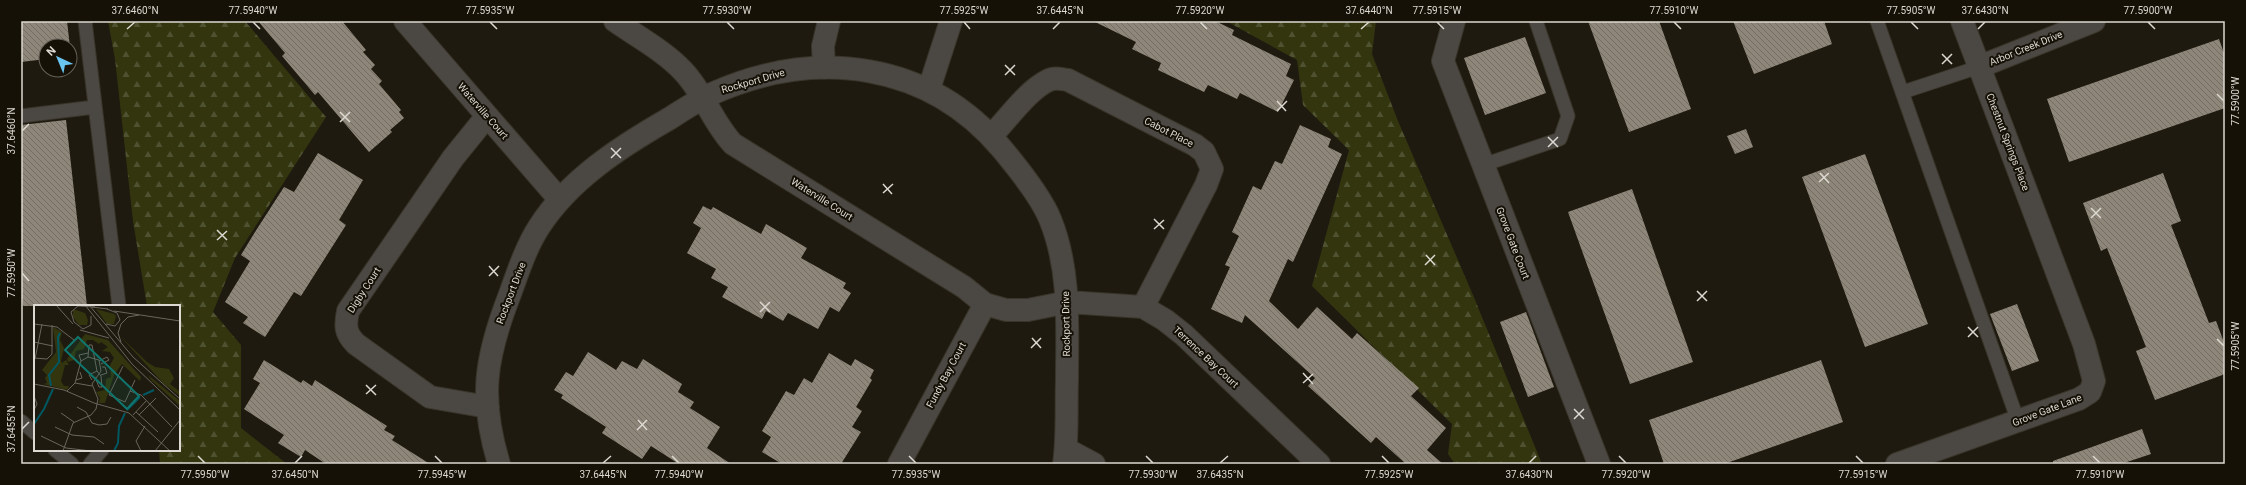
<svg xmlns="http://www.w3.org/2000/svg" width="2246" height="485" viewBox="0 0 2246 485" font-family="Roboto,sans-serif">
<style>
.forest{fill:url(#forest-firs)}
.building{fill:url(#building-back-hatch)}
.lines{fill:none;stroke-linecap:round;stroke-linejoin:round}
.lane-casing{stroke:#3a352a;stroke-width:15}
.street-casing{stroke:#3a352a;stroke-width:24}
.lane{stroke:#4b4843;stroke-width:13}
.street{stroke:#4b4843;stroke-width:22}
.ticks{fill:none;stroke:#ddd9d2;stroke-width:1.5}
.labels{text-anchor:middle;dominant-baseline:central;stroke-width:4;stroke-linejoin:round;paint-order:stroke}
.street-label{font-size:10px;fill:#ddd9d2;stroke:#161107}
.inset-river{fill:none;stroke:#005761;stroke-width:2}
.inset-road{fill:none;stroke:#6b665d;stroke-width:1}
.view{fill:#0f766e;fill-opacity:0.15;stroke:#0f766e;stroke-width:2}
.inset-edge{fill:none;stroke:#ddd9d2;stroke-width:2}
.neatline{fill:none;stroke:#ddd9d2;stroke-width:1.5}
.ticks-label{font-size:10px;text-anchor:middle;fill:#ddd9d2}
</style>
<defs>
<pattern id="forest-firs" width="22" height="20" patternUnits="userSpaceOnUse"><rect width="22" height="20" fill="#32350e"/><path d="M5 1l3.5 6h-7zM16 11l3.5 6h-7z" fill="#4f5230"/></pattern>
<pattern id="building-back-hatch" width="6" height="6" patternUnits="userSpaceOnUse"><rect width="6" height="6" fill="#8e8779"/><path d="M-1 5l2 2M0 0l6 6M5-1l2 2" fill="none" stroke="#736e65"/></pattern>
</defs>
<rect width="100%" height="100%" fill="#1f1a0f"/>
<path class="forest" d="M 108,21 L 245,21 L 326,117 L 235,258 L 213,312 L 241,345 L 241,428 L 287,464 L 160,464 L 159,450 L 179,450 L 179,306 L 147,306 L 133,221 L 115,59 Z
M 1226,21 L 1376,21 L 1372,54 L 1398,121 L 1473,295 L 1542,464 L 1455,464 L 1448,454 L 1452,424 L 1312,286 L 1349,150 L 1303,105 L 1297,60 Z"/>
<path class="building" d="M 21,21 L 67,21 L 71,56 L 70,46 L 46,46 L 46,59 L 21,62 Z
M 258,21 L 342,21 L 366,50 L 363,52 L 375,65 L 371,69 L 382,81 L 379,84 L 401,110 L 399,112 L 404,118 L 390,130 L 392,132 L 369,152 L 318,92 L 315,95 L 282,56 L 285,53 Z
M 1093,21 L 1215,21 L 1234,30 L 1232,35 L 1291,64 L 1286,76 L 1294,80 L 1278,112 L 1240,93 L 1237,99 L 1208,85 L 1204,92 L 1158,70 L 1161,63 L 1132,49 L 1136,42 Z
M 1588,21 L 1659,21 L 1691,109 L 1629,132 Z
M 1733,21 L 1824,21 L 1832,44 L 1754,74 Z
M 1525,37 L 1546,93 L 1485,115 L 1464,58 Z
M 2219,39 L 2225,56 L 2225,108 L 2069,162 L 2047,99 Z
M 66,120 L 87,306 L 23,306 L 21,289 L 21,125 Z
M 1300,125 L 1331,139 L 1328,147 L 1342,154 L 1293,262 L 1288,259 L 1269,301 L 1298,329 L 1317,307 L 1352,339 L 1357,333 L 1419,388 L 1411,396 L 1446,428 L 1427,450 L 1443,464 L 1406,464 L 1376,437 L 1371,443 L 1308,386 L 1315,378 L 1245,315 L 1242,323 L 1211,309 L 1230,267 L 1225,265 L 1239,236 L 1232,232 L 1253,186 L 1261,190 L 1275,161 L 1282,164 Z
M 1746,129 L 1753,147 L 1735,154 L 1727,136 Z
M 318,153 L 363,180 L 339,220 L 346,225 L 301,296 L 294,292 L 265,337 L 243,323 L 248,317 L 225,302 L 250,261 L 241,255 L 255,232 L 284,187 L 294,192 Z
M 1865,154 L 1928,324 L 1865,347 L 1802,177 Z
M 2163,173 L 2181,221 L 2171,225 L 2209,323 L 2216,321 L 2225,345 L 2225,374 L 2155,400 L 2136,351 L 2146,347 L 2107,248 L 2101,251 L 2083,203 Z
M 1632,189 L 1693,362 L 1630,384 L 1568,212 Z
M 703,206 L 711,210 L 713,207 L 761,234 L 766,224 L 807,248 L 801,258 L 846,283 L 843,288 L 851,293 L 839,312 L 830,307 L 818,329 L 788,313 L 783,321 L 766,311 L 762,319 L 722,297 L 728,287 L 711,278 L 716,269 L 687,253 L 701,228 L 693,223 Z
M 2017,304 L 2039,361 L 2012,371 L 1990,314 Z
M 1526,312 L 1554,387 L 1528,397 L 1500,322 Z
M 588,352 L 616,370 L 622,361 L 637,369 L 643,359 L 682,384 L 678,392 L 694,402 L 690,408 L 720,427 L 707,448 L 731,464 L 679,464 L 651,446 L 642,459 L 602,433 L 606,427 L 561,398 L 563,395 L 554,390 L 566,372 L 573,376 Z
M 829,353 L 851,366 L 855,359 L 874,370 L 870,378 L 872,380 L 856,407 L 862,411 L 852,427 L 861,432 L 841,464 L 782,464 L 762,452 L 771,437 L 762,431 L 786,391 L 794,395 L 804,378 L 812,383 Z
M 264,360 L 301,383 L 303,380 L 312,386 L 315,380 L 387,426 L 384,430 L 395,436 L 392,440 L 430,464 L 326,464 L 305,450 L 301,457 L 278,443 L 284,435 L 244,409 L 260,383 L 253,379 Z
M 1821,360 L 1843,422 L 1724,464 L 1664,464 L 1649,420 Z
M 2142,429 L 2151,454 L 2121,464 L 2053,464 L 2053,461 Z"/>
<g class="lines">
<g class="lane-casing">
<path id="lane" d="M 85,21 L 119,306
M 1877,21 L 2018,421
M 1903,92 L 1979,67
M 21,116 L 95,107
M 1483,165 L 1560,139 L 1568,116 L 1536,21
M 21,421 L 35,433
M 55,450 L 72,464
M 90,464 L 102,450"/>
</g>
<g class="street-casing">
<path id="street" d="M 405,21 L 560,200
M 615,21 C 638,37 664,51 683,71 C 704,93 713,123 733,144 L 964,287 L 985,304 L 1006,310 L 1028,310 L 1068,302 L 1143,307 L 1165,320 L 1184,335 L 1319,464
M 1454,21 L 1443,61 L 1599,464
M 1979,67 L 2094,21
M 824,68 L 823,46 L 829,21
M 929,89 L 951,21
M 487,116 L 453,158 L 348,311 C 345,326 345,333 356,344 L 430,397 L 488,407
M 991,136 C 1007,120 1027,91 1047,81 C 1054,77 1061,79 1068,80 L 1195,145 L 1204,152 L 1212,169 L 1206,185 L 1143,307
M 1066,449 L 1094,464
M 499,464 C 479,398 485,358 510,294 C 518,272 526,247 539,227 C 569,180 620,147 667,120 C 683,110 699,99 716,92 C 818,48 929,62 1002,149 C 1017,167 1041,197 1050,219 C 1071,270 1067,326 1067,380 C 1066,408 1068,436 1064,464
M 899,464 L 985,304
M 1897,464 L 2079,399 L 2090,392 L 2094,381 L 2084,344 L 1962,21"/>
</g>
<use href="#lane" class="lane"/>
<use href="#street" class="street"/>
</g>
<path class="ticks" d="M 253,22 L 260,29M 490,22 L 497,29M 727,22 L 734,29M 964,22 L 970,29M 1200,22 L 1207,29M 1437,22 L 1444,29M 1674,22 L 1681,29M 1911,22 L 1918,29M 2148,22 L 2155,29M 127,29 L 135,22M 1053,29 L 1060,22M 1361,29 L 1369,22M 1978,29 L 1985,22M 1942,54 L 1952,64M 1942,64 L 1952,54M 1005,65 L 1015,75M 1005,75 L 1015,65M 2217,94 L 2224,101M 1277,101 L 1286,111M 1277,111 L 1287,101M 340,112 L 350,122M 340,122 L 350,112M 22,131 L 29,124M 1548,137 L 1558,147M 1548,147 L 1558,137M 611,148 L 621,158M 611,158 L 621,148M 1820,173 L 1829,183M 1819,182 L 1829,173M 883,184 L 892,194M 883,193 L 893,184M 2091,208 L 2101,218M 2091,218 L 2101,208M 1154,219 L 1164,229M 1154,229 L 1164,220M 217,230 L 227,240M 217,240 L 227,231M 1426,255 L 1435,265M 1425,265 L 1435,255M 489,266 L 498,276M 22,273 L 29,281M 489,276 L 499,266M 1697,291 L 1707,301M 1697,301 L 1707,291M 760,302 L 770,312M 760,312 L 770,302M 1968,327 L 1978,337M 1968,337 L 1978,327M 1032,338 L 1041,348M 2217,339 L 2224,346M 1031,348 L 1041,338M 1303,373 L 1313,384M 1303,383 L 1313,374M 366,385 L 376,395M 366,394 L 376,385M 1574,409 L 1584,419M 1574,419 L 1584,409M 638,420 L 647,430M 22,429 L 29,422M 637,430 L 647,420M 198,456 L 205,463M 435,456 L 442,463M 672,456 L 679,463M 909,456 L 916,463M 1146,456 L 1153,463M 1382,456 L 1389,463M 1619,456 L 1626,463M 1856,456 L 1863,463M 2093,456 L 2100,463M 295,463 L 302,456M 603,463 L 611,456M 1220,463 L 1228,456M 1529,463 L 1536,456"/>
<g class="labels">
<g class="street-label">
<text transform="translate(2026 48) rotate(-22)">Arbor Creek Drive</text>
<text transform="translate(753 81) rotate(-16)">Rockport Drive</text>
<text transform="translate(483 111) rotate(49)">Waterville Court</text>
<text transform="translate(1169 132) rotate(27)">Cabot Place</text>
<text transform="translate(2008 142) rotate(69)">Chestnut Springs Place</text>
<text transform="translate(822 199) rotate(32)">Waterville Court</text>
<text transform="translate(1513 243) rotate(69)">Grove Gate Court</text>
<text transform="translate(364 290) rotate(-57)">Digby Court</text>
<text transform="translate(511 293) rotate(-69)">Rockport Drive</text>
<text transform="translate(1066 324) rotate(-91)">Rockport Drive</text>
<text transform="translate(1206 357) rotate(43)">Terrence Bay Court</text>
<text transform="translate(946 375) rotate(-62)">Fundy Bay Court</text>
<text transform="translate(2047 410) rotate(-21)">Grove Gate Lane</text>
</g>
</g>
<g transform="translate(34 305)">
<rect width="146" height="146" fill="#1f1a0f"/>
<path d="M 39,4 L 51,8 L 54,15 L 53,20 L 45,20 L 39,12 ZM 62,4 L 80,9 L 82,11 L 80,19 L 73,19 ZM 19,22 L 28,27 L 26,35 L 30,43 L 27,56 L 28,58 L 32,55 L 35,60 L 31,60 L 27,76 L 30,81 L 35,81 L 33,85 L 9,79 L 13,78 L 11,73 L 13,70 L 8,65 L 22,47 ZM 51,29 L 74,35 L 107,72 L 106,76 L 88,59 L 80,70 L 71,98 L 65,98 L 66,93 L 62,87 L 71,85 L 72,74 L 77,72 L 76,60 L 80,53 L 76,47 L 68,46 L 74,42 L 67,37 L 65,39 L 59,35 L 53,35 L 50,44 L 42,46 L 40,55 L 34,57 L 33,54 ZM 86,31 L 113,57 L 121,62 L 135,64 L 140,73 L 136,79 L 146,87 L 146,91 L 129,78 ZM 114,70 L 146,96 L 146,101 L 117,75 Z" fill="#32350e"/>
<path class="inset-river" d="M 17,81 L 15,70 L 25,57 L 24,32 L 26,28M 109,90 L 120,85M 93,105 L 106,92M 0,119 L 10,104 L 19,84M 80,146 L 84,138 L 85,121 L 91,108"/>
<path class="inset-road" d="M 22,0 L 39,19M 51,0 L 98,59 L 146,105M 55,0 L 99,52 L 146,94M 58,2 L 74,4M 80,6 L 146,16M 57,11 L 57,20 L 49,24 L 40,17 L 37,7 L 44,1 L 61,2M 0,19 L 23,22 L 40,35M 72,19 L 81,21 L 86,15 L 83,8 L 73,4M 46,25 L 75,33M 0,37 L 19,41M 87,37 L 84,28 L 87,19 L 94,12 L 105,10M 54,52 L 55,40 L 58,40 L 63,66 L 67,71 L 68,82 L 65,82 L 61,72M 0,53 L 13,54 L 18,49 L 18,20M 1,54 L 8,19M 47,56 L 45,50 L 54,48M 65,56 L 73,52 L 75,55 L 67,59M 89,61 L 75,90 L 91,97 L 101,75M 67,70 L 73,68 L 71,62 L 68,62M 42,75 L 48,73 L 46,67M 58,75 L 55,70 L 63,66M 41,78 L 58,81M 0,79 L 30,85 L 60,98 L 95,108 L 136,146M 96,86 L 107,90 L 138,122M 0,91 L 3,99 L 0,105M 43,102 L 52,107 L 58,118 L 65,120 L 73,119 L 77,112M 102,107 L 124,127M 27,108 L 40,117M 99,110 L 112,96M 105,110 L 122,93M 21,122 L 38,130 L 60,132 L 70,139M 7,131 L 32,143 L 57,146M 29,146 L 39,118 L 57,110 L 62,104 L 64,94 L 58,79 L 67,66 L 65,55 L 54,52 L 47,56 L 41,78 L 33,86M 107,146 L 102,136 L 111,121M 121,146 L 146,115"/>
<path class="view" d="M 44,32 L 105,91 L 93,104 L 31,45 Z"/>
<rect width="146" height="146" class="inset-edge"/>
</g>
<rect width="2246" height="485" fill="none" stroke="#161107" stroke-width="44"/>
<g transform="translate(58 58) rotate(316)"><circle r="19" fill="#161107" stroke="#666158"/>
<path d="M0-3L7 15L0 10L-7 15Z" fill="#69c4f0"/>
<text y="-6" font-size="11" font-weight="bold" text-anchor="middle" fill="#ddd9d2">N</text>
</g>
<rect x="22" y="22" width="2202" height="441" class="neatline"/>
<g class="ticks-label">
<text x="135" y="14">37.6460°N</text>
<text x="253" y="14">77.5940°W</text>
<text x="490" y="14">77.5935°W</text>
<text x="727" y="14">77.5930°W</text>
<text x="964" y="14">77.5925°W</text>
<text x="1060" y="14">37.6445°N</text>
<text x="1200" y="14">77.5920°W</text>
<text x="1369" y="14">37.6440°N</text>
<text x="1437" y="14">77.5915°W</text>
<text x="1674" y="14">77.5910°W</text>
<text x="1911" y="14">77.5905°W</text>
<text x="1985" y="14">37.6430°N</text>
<text x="2148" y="14">77.5900°W</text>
<text transform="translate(2235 101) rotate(-90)" y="4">77.5900°W</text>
<text transform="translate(11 131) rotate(-90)" y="4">37.6460°N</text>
<text transform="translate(11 273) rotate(-90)" y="4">77.5950°W</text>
<text transform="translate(2235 346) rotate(-90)" y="4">77.5905°W</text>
<text transform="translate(11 429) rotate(-90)" y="4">37.6455°N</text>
<text x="205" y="478">77.5950°W</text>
<text x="295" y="478">37.6450°N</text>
<text x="442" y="478">77.5945°W</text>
<text x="603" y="478">37.6445°N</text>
<text x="679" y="478">77.5940°W</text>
<text x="916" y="478">77.5935°W</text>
<text x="1153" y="478">77.5930°W</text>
<text x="1220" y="478">37.6435°N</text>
<text x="1389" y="478">77.5925°W</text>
<text x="1529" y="478">37.6430°N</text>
<text x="1626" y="478">77.5920°W</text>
<text x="1863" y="478">77.5915°W</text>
<text x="2100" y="478">77.5910°W</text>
</g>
</svg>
